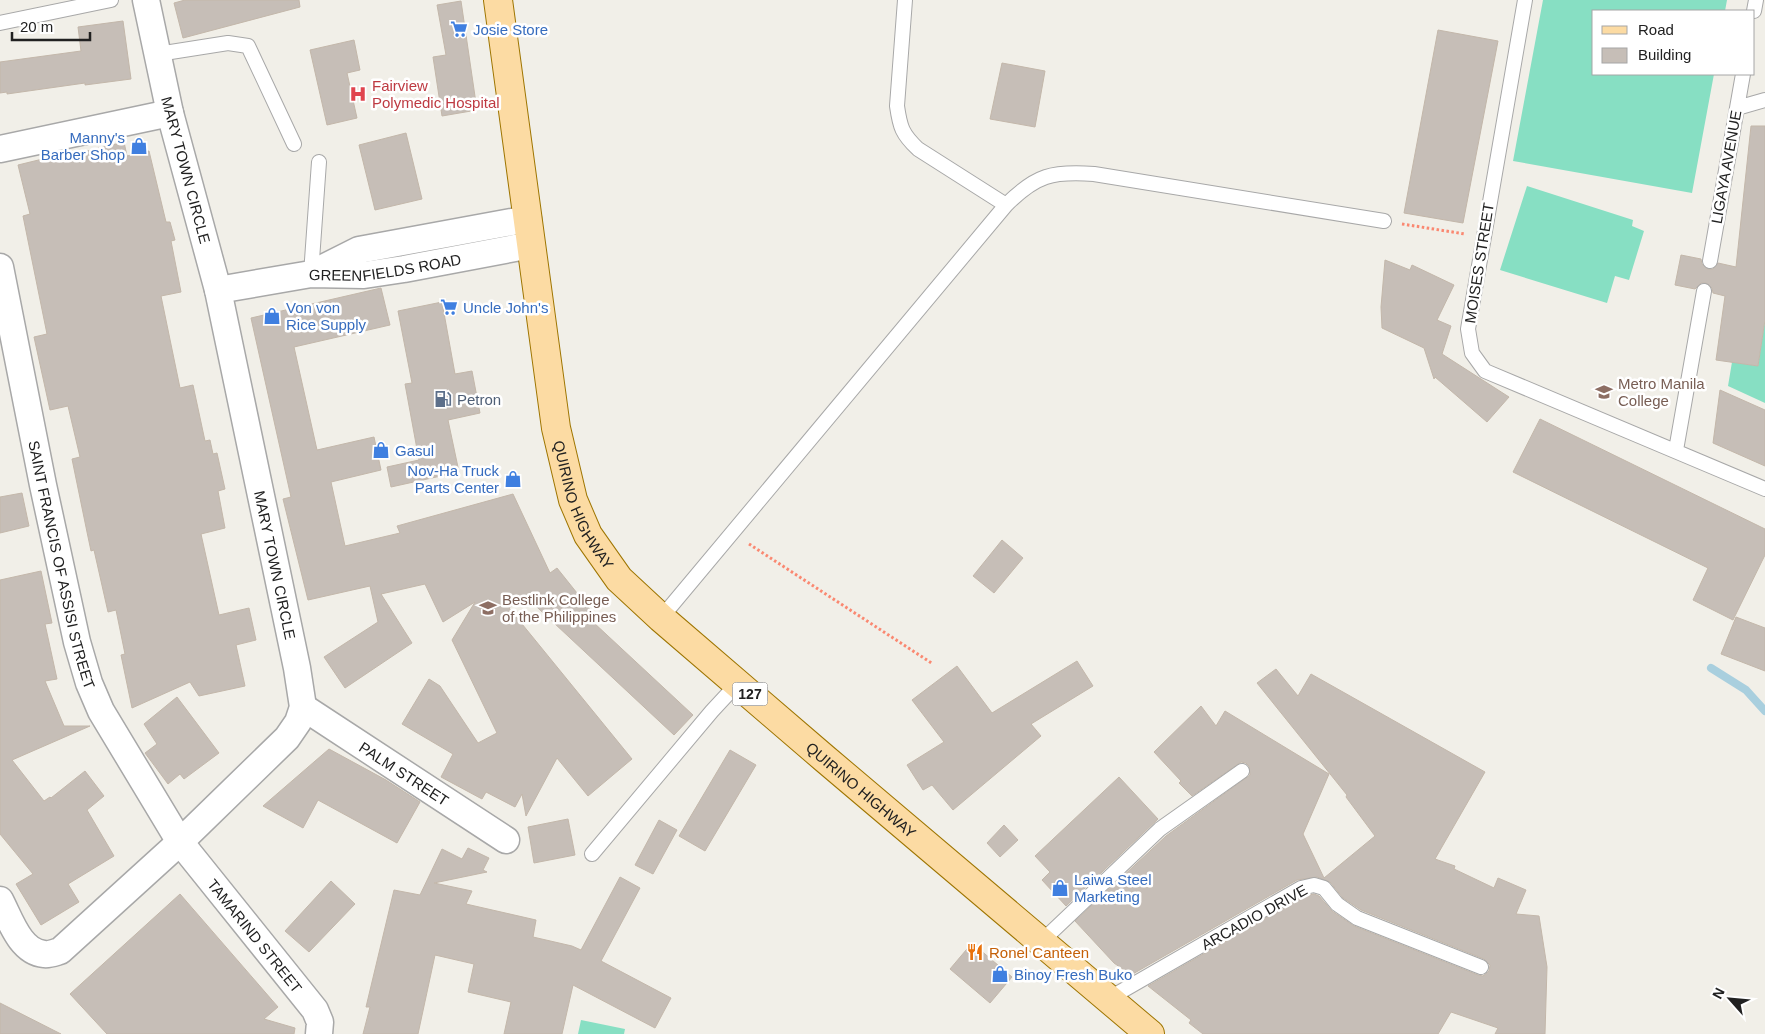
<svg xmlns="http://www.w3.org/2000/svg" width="1765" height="1034" viewBox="0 0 1765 1034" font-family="Helvetica,sans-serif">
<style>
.pitch{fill:#87dfc3}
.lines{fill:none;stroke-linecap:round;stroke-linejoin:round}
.stream{stroke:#a9cfde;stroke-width:8}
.building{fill:#c6beb7;stroke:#c3b7aa}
.lane-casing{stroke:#a8a8a8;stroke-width:16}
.street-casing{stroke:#a8a8a8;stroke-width:29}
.primary-casing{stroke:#9e7500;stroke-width:30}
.path{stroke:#fa8871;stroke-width:3;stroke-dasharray:2.5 2.5;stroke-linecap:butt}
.lane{stroke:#fff;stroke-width:14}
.street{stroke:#fff;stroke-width:26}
.primary{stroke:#fcdba3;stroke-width:28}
.labels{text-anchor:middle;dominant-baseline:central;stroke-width:5;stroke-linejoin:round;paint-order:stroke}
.shield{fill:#fff;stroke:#646464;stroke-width:1}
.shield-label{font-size:14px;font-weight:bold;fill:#212121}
.shop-label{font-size:15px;fill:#366cbe;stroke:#fff;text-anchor:start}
.health-label{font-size:15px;fill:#be3a42;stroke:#fff;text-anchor:start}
.street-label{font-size:15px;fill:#212121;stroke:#fff}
.education-label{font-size:15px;fill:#785e54;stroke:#fff;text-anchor:start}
.service-label{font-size:15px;fill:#4e5e75;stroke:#fff;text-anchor:start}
.food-label{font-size:15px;fill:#c56008;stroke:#fff;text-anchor:start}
</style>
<rect width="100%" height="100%" fill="#f1efe8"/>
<path class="pitch" d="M 1543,0 L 1727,0 L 1725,11 L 1594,11 L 1594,74 L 1714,74 L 1692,193 L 1513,161 Z
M 1527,186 L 1633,220 L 1632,226 L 1644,231 L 1629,280 L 1615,276 L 1607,303 L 1500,270 Z
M 1765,320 L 1765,403 L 1728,386 L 1732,362 L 1758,366 Z
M 581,1020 L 625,1029 L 624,1034 L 578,1034 Z"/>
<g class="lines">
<path class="stream" d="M 1711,668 L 1746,690 L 1765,711"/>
</g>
<path class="building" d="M 185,0 L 299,0 L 300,7 L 183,38 L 174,3 Z
M 461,1 L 477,110 L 442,116 L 433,57 L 446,55 L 437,5 Z
M 123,21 L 131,79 L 85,85 L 85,83 L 7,94 L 7,92 L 0,93 L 0,62 L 81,51 L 78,27 Z
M 1438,30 L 1498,41 L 1463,223 L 1404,213 Z
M 354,40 L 360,70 L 347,73 L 357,118 L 327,125 L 310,50 Z
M 1002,63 L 1045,71 L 1035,127 L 990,119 Z
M 1751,126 L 1765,126 L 1765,320 L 1758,366 L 1716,360 L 1725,296 L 1713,293 L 1712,288 L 1706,283 L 1701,283 L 1695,289 L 1675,285 L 1681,255 L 1701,259 L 1702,264 L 1708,269 L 1713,269 L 1718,263 L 1736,267 Z
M 406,133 L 422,199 L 375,210 L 359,145 Z
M 124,142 L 127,156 L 149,151 L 166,222 L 170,222 L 175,240 L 171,241 L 181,292 L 161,296 L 180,388 L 193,385 L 205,441 L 210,440 L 213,454 L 217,453 L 225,489 L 218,491 L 225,528 L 201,534 L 219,615 L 249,608 L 256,640 L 236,645 L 245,686 L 199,696 L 190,682 L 132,708 L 121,655 L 125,654 L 116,610 L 108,612 L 94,550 L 91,551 L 87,532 L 72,459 L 80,457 L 68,406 L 50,410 L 34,337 L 47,334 L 23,216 L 30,214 L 18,165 L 63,154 L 63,157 Z
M 1385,260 L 1410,270 L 1412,265 L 1454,285 L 1437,320 L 1451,326 L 1442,354 L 1509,397 L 1487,422 L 1435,377 L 1434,379 L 1424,348 L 1382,328 L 1381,307 Z
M 381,288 L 390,325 L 294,347 L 317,450 L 374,437 L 381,470 L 331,482 L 345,546 L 400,533 L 397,526 L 513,494 L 550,573 L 557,568 L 597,618 L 593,622 L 693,715 L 674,735 L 524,595 L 509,608 L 632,759 L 588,796 L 557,758 L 526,816 L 522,794 L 515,807 L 486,792 L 482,799 L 441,777 L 453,754 L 402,724 L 429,679 L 440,686 L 478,743 L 497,733 L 452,640 L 475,602 L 443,622 L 425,584 L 381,594 L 412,643 L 345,688 L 324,657 L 378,622 L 370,586 L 308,600 L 283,499 L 291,497 L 251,318 Z
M 442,302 L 455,374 L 472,371 L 480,413 L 448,420 L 459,472 L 391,487 L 387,467 L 419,460 L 405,384 L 412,383 L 398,311 Z
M 1720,390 L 1765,410 L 1765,466 L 1713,443 Z
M 1540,419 L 1765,529 L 1765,555 L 1733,620 L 1693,600 L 1708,568 L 1513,472 Z
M 22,493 L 29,526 L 0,533 L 0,497 Z
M 1002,540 L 1023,558 L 994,593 L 973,576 Z
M 41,571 L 52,623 L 45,624 L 57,679 L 45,681 L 64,726 L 90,726 L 12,760 L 44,801 L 50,797 L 51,798 L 85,771 L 104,796 L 87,810 L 114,856 L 68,884 L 79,902 L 41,925 L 16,884 L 33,874 L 0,834 L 0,580 Z
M 1736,617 L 1765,628 L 1765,671 L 1721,654 Z
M 1077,661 L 1093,686 L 1031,724 L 1041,736 L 953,810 L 932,785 L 923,790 L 907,765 L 944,742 L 912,700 L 957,666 L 992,713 Z
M 1276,669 L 1298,696 L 1311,674 L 1485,772 L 1435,859 L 1455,866 L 1454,869 L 1494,888 L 1498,878 L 1526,890 L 1516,914 L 1539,916 L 1547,967 L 1545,1034 L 1495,1034 L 1498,1028 L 1451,1012 L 1438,1034 L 1203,1034 L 1189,1023 L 1191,1020 L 1148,986 L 1304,896 L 1314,894 L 1319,896 L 1332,911 L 1354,926 L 1478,975 L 1483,976 L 1489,971 L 1490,965 L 1484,959 L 1361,910 L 1343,898 L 1330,882 L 1317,877 L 1297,880 L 1131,975 L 1114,963 L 1075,921 L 1166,836 L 1250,775 L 1249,766 L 1246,763 L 1241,762 L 1192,796 L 1179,783 L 1181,781 L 1154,752 L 1201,706 L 1216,726 L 1225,711 L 1329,774 L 1303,834 L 1324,878 L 1375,836 L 1346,797 L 1347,795 L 1257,683 Z
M 177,697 L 219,753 L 184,779 L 180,774 L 168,784 L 145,753 L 157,744 L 144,724 Z
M 329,749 L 386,780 L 420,802 L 397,843 L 318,800 L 303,828 L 263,806 Z
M 730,750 L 756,765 L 705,851 L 679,836 Z
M 1119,777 L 1158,819 L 1066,906 L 1042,880 L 1050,872 L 1035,856 Z
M 568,819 L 575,855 L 534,863 L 528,827 Z
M 659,820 L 677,830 L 653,874 L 635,865 Z
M 1004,825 L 1018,840 L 1000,857 L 987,843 Z
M 468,848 L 489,858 L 483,870 L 487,872 L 434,883 L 472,891 L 466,904 L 536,920 L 533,937 L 572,946 L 581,950 L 620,877 L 640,888 L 601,961 L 671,998 L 655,1028 L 573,985 L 562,1034 L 504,1034 L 511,1002 L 468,992 L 474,964 L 435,955 L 418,1034 L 363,1034 L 370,1007 L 366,1007 L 394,890 L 420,895 L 442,849 L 462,859 Z
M 331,881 L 355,904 L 309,952 L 285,931 Z
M 180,894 L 278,1007 L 264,1019 L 295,1028 L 294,1034 L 107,1034 L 70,994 Z
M 972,943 L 1012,977 L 990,1003 L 950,969 Z
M 0,1003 L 61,1034 L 0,1034 Z"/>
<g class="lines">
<g class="lane-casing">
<path id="lane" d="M 905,0 L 897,106 C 900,127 902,134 918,149 L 1006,205
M 1525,0 L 1468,329 L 1472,353 L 1485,371 L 1765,489
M 1754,11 L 1756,0
M 0,23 L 111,0
M 158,54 L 228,43 L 248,46 L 294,144
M 1737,108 L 1765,100
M 1710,261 L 1743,74
M 311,274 L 319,162
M 1676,450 L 1704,291
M 661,618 L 1006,205 C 1036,175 1052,171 1094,174 L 1384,221
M 592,854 L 712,711 L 738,683
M 1041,942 L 1160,829 L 1242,771
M 1108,999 L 1301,888 L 1314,885 L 1324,888 L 1337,904 L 1357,918 L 1481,967"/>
</g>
<g class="street-casing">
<g id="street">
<path d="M 0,149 L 170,113"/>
<path id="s1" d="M 0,267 L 43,485 L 77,642 L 89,683 L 101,711 L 180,842 L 315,1010 L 320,1022 L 319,1034"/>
<path d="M 317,271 L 359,250 L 528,219"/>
<path id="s2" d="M 218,290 L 311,274 L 364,275 L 404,269 L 531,245"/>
<path id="s3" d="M 303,707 L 506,840"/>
<path d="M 0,900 C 10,919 20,952 44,954 C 49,955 56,952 60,951 L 180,842 L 287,738 L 298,722 L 303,707 L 297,668 L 218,290 L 170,113 L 146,0"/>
</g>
</g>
<g class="primary-casing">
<g id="primary">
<path id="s4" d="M 498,0 L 556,428 L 573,500 L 588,535 L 619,579 L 661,618 L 824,758 L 1150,1034"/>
</g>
</g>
<path class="path" d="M 1402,224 L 1465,234
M 749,544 L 933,664"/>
<use href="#lane" class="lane"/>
<use href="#street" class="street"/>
<use href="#primary" class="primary"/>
</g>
<defs>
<g id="supermarket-bare" transform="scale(1.35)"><path d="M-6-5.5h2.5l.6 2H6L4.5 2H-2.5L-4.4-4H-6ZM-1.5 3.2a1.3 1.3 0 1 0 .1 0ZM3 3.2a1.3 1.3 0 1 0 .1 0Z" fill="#3f7fe0" stroke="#fff" stroke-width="2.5" paint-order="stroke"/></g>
<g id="hospital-bare" transform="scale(1.35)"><path d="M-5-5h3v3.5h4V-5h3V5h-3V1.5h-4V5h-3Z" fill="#e0444e" stroke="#fff" stroke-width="2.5" paint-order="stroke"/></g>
<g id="shop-bare" transform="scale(1.35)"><path d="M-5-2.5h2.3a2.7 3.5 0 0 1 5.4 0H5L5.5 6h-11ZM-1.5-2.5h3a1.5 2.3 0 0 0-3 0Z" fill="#3f7fe0" stroke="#fff" stroke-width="2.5" paint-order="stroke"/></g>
<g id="university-bare" transform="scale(1.35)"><path d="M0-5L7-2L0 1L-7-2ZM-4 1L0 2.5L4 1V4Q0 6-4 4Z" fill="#8d6e63" stroke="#fff" stroke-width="2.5" paint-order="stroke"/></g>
<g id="fuel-bare" transform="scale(1.35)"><path d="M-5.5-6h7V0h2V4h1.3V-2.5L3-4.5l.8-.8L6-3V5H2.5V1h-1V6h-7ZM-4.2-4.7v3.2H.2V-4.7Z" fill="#5c6f8a" stroke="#fff" stroke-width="2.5" paint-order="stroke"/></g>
<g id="restaurant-bare" transform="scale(1.35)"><path d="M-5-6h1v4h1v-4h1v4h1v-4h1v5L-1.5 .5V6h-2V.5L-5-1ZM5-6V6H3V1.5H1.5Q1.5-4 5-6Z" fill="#e8710a" stroke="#fff" stroke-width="2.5" paint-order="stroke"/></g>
</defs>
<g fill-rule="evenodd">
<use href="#supermarket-bare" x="459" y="29"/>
<use href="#hospital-bare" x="358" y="94"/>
<use href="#shop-bare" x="139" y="146"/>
<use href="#supermarket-bare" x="449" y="307"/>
<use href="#shop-bare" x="272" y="316"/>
<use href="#university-bare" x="1604" y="392"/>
<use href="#fuel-bare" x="443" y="399"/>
<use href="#shop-bare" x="381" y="450"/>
<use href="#shop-bare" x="513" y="479"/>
<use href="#university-bare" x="488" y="608"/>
<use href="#shop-bare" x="1060" y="888"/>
<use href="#restaurant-bare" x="975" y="952"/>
<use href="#shop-bare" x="1000" y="974"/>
</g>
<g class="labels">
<rect class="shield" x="732.5" y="682.5" width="35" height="23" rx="4"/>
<g class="shield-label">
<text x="750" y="694">127</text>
</g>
<g class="shop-label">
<text x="473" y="29">Josie Store</text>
<text x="125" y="137" text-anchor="end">Manny's<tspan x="125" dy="17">Barber Shop</tspan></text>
<text x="286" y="307">Von von<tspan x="286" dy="17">Rice Supply</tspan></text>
<text x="463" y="307">Uncle John's</text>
<text x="395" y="450">Gasul</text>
<text x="499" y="470" text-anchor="end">Nov-Ha Truck<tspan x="499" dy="17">Parts Center</tspan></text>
<text x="1074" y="879">Laiwa Steel<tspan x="1074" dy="17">Marketing</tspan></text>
<text x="1014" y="974">Binoy Fresh Buko</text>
</g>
<g class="health-label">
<text x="372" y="85">Fairview<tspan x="372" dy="17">Polymedic Hospital</tspan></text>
</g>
<g class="street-label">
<text transform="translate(1726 167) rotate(-80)">LIGAYA AVENUE</text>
<text transform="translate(186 170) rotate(75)">MARY TOWN CIRCLE</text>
<text stroke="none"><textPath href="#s2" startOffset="169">GREENFIELDS ROAD</textPath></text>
<text transform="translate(1479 263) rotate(-81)">MOISES STREET</text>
<text stroke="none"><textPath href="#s4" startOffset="514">QUIRINO HIGHWAY</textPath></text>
<text stroke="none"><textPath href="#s1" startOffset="304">SAINT FRANCIS OF ASSISI STREET</textPath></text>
<text transform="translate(275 565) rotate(78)">MARY TOWN CIRCLE</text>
<text stroke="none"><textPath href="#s3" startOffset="121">PALM STREET</textPath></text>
<text stroke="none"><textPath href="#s4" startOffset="919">QUIRINO HIGHWAY</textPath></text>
<text transform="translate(1254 917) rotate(-29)">ARCADIO DRIVE</text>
<text stroke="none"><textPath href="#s1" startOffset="729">TAMARIND STREET</textPath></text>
</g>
<g class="education-label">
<text x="1618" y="383">Metro Manila<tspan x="1618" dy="17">College</tspan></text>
<text x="502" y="599">Bestlink College<tspan x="502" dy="17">of the Philippines</tspan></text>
</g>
<g class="service-label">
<text x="457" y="399">Petron</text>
</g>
<g class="food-label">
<text x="989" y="952">Ronel Canteen</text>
</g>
</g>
<rect x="1592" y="10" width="162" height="65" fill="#ffffff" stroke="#a6a6a6"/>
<rect x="1602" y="26" width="25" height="8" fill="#fcdba3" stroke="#a6a6a6"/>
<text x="1638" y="35" font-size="15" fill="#212121">Road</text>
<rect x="1602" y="48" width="25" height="15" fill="#c6beb7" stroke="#a6a6a6"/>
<text x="1638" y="60" font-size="15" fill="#212121">Building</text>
<g transform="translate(1730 999) rotate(297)" stroke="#ffffff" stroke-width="4" paint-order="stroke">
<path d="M0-4L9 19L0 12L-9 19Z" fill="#212121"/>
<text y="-8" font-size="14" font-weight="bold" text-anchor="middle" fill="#212121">N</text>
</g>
<path d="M12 32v8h78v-8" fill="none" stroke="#212121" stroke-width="2.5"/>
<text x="20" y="32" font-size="15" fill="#212121" stroke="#ffffff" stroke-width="4" paint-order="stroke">20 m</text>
</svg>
